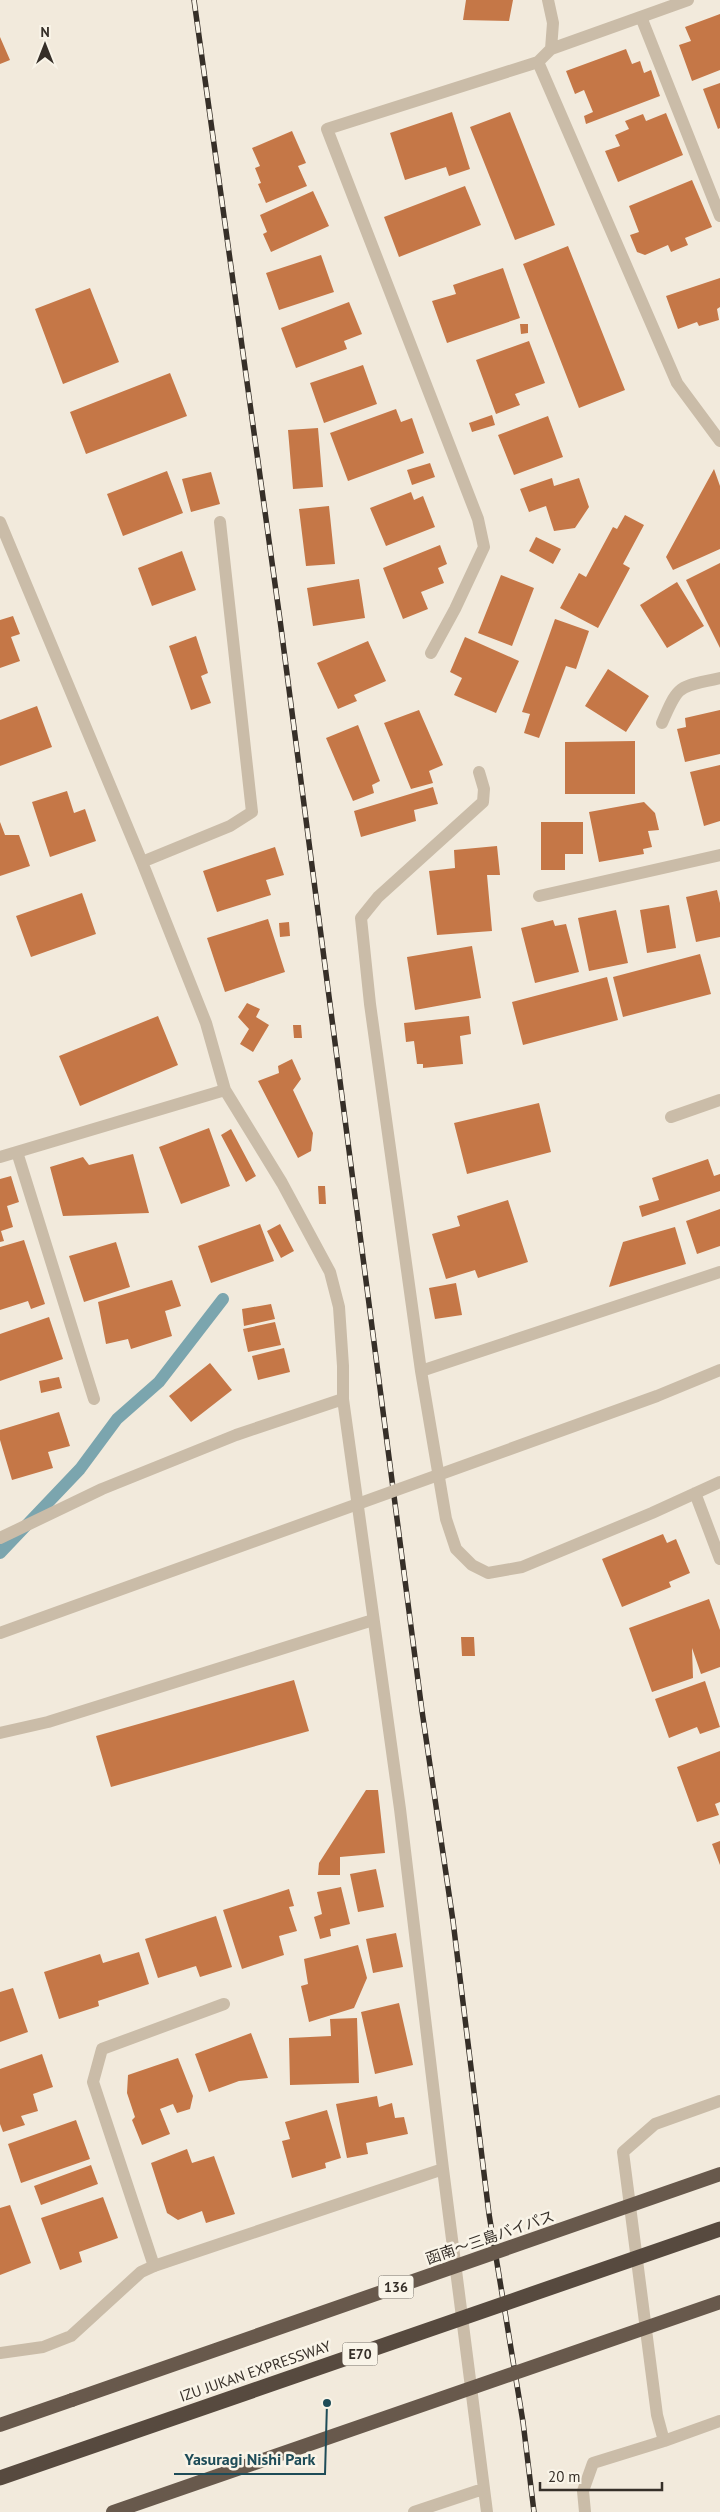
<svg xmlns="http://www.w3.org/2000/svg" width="720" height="2512" viewBox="0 0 720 2512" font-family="'PT Sans','Noto Sans JP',sans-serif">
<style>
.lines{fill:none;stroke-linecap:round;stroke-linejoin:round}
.stream{stroke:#7ba5ae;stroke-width:12}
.building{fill:#c57747}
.service{stroke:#cabca8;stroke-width:12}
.minor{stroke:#cabca8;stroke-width:12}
.trunk{stroke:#68594c;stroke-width:14}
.rail-casing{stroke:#362f28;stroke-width:5.5}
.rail{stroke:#f9f4e8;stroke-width:4;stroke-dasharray:11;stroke-linecap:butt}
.tertiary-bridge{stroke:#cabca8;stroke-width:12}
.trunk-bridge{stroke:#68594c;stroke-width:14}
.motorway-bridge{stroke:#574a3f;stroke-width:15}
.labels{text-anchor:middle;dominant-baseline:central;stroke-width:5;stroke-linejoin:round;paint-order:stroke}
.shield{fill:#f9f4e8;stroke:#706a62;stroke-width:1}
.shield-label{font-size:14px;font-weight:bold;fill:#362f28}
.street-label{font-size:15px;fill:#362f28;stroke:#f9f4e8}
.leader{fill:none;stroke:#1e4c58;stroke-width:2}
.callout-dot{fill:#1e4c58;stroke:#f9f4e8;stroke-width:2}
.callout-label{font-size:16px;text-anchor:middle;font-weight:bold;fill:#1e4c58;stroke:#f9f4e8;stroke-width:5;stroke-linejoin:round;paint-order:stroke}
</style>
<rect width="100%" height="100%" fill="#f2eadc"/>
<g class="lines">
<path class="stream" d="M 0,1553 L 80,1469 L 117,1419 L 159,1382 L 223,1299"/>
</g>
<path class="building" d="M 466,0 L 513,0 L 509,21 L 463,20 Z
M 720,14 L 720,70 L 692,81 L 679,45 L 691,41 L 685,27 Z
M 0,37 L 10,60 L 0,64 Z
M 626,49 L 632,64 L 640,61 L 644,73 L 651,70 L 660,96 L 586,124 L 584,116 L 593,112 L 584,90 L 575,94 L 566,71 Z
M 720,83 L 720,128 L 718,129 L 703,89 Z
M 452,112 L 470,169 L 449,176 L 446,167 L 405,180 L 390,133 Z
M 510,112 L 555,225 L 515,240 L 470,127 Z
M 666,113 L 683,155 L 618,182 L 605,151 L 620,146 L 615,135 L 629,129 L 625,121 L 643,114 L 646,121 Z
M 292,131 L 306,163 L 298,166 L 307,186 L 266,203 L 258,184 L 261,183 L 255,168 L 260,166 L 252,148 Z
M 692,180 L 712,227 L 685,238 L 688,245 L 671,252 L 668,245 L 645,255 L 637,252 L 630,235 L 639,232 L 629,206 Z
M 465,186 L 481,225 L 399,257 L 384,217 Z
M 313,191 L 329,226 L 271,252 L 263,234 L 267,232 L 260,215 Z
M 568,246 L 625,390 L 579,408 L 523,264 Z
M 321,255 L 334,292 L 279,310 L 266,273 Z
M 503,268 L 520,318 L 447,343 L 432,301 L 456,294 L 453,285 Z
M 720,278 L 720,307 L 717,309 L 719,320 L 699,326 L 697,322 L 678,329 L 666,296 Z
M 90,288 L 119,362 L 63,384 L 35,309 Z
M 349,302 L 362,334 L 344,341 L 347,349 L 296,368 L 281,328 Z
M 520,324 L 528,324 L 528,333 L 521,334 Z
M 529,341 L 545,383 L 515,394 L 520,405 L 496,414 L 476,360 Z
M 363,365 L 377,404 L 324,423 L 310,383 Z
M 170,373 L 187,416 L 86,454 L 70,412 Z
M 396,409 L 401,422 L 412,418 L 424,453 L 348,481 L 330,433 Z
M 492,415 L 495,425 L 472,432 L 469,423 Z
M 548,416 L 563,457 L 514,475 L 498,435 Z
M 318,428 L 323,487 L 293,489 L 288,430 Z
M 430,463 L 435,477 L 412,485 L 407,470 Z
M 714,469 L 720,486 L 720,549 L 673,570 L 666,557 Z
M 167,471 L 183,513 L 123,536 L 107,494 Z
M 211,472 L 220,504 L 191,512 L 182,479 Z
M 552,478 L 554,486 L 579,478 L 589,507 L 575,528 L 554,531 L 546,506 L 529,512 L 520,489 Z
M 411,492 L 414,500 L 423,496 L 435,527 L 386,546 L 370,508 Z
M 329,506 L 335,564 L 306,566 L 299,509 Z
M 625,515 L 644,525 L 623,564 L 630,568 L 598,628 L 560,608 L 579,573 L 586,577 L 613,527 L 617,529 Z
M 536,537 L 561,549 L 553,564 L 529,551 Z
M 440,545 L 447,564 L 438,568 L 444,583 L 421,592 L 428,609 L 403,619 L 383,568 Z
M 182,551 L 196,590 L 152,606 L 138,568 Z
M 720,563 L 720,648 L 686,580 Z
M 501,575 L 534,588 L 512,646 L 478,633 Z
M 359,579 L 365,618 L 313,626 L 307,588 Z
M 677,582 L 704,626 L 667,648 L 640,605 Z
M 13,616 L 20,634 L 11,637 L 20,661 L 0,668 L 0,620 Z
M 555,619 L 589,631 L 576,669 L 566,666 L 539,738 L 524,733 L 530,714 L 522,712 Z
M 196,636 L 208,673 L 201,676 L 211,703 L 191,710 L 169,646 Z
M 465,637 L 519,661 L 496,713 L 454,695 L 462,678 L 450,672 Z
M 368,641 L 386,681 L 354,695 L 357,701 L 338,709 L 317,663 Z
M 608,669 L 649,696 L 626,732 L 585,706 Z
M 37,706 L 52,747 L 0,766 L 0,720 Z
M 419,710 L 443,765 L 429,771 L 433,783 L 411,789 L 384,723 Z
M 720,710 L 720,754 L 685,762 L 677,729 L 686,727 L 685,718 Z
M 358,725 L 380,781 L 372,785 L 374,793 L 353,801 L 326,738 Z
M 635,741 L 635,794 L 565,794 L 565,742 Z
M 720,765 L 720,821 L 704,826 L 690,772 Z
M 433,787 L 438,804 L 414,810 L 416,821 L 361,837 L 354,811 Z
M 67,791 L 74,813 L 85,809 L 96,841 L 50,857 L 32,802 Z
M 644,802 L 655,813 L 659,830 L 648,831 L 652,847 L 643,849 L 644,854 L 599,862 L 589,812 Z
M 0,822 L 5,835 L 19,835 L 30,866 L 0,876 Z
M 541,822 L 583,822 L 583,854 L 565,854 L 565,870 L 541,870 Z
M 497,846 L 500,875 L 487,875 L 492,931 L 437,935 L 429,871 L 455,868 L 454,850 Z
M 275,847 L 284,875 L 266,880 L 271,895 L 217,912 L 203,871 Z
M 717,890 L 720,903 L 720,937 L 696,942 L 686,897 Z
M 82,893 L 96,934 L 31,957 L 16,916 Z
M 669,905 L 676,948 L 647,953 L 640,910 Z
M 616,910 L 628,963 L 589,971 L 578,918 Z
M 268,919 L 285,972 L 225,992 L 207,938 Z
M 553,920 L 555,926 L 566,924 L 579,972 L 535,983 L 521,928 Z
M 289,922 L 290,936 L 280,937 L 279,923 Z
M 472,946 L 481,998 L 415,1010 L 407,957 Z
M 700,954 L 711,994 L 623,1017 L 613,977 Z
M 607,977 L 618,1020 L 523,1045 L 512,1002 Z
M 247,1003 L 260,1009 L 256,1017 L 269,1025 L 253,1052 L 240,1044 L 249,1029 L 238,1017 Z
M 158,1016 L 178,1065 L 80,1106 L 59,1056 Z
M 469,1016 L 471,1034 L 460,1036 L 463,1064 L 423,1068 L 423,1064 L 417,1064 L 414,1041 L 406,1042 L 404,1023 Z
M 293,1025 L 301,1025 L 302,1038 L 294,1038 Z
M 292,1059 L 301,1079 L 293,1090 L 313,1133 L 311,1151 L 298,1158 L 258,1081 L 279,1073 L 278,1066 Z
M 539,1103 L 551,1152 L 467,1174 L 454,1123 Z
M 209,1128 L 230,1186 L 181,1204 L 159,1147 Z
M 231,1129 L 256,1176 L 246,1182 L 221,1135 Z
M 133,1154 L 149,1213 L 63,1216 L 50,1167 L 83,1157 L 89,1165 Z
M 708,1159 L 714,1176 L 720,1174 L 720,1191 L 642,1217 L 639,1206 L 659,1200 L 652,1178 Z
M 11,1176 L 19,1202 L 7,1206 L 13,1227 L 1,1231 L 4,1241 L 0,1242 L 0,1179 Z
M 318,1186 L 325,1186 L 326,1204 L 319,1204 Z
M 508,1200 L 528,1262 L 478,1278 L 475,1270 L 446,1279 L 432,1234 L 460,1226 L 457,1216 Z
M 720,1209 L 720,1246 L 697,1254 L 686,1221 Z
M 260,1224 L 274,1261 L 211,1283 L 198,1246 Z
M 280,1224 L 294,1251 L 281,1258 L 267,1231 Z
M 675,1227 L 686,1264 L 609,1287 L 623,1242 Z
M 24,1240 L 45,1304 L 31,1309 L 28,1301 L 0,1310 L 0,1247 Z
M 116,1242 L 130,1287 L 84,1302 L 69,1256 Z
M 172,1280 L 181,1306 L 165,1311 L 172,1336 L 131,1349 L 128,1339 L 106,1344 L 98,1302 Z
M 456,1283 L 462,1315 L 435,1319 L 429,1288 Z
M 271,1304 L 275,1319 L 244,1326 L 242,1309 Z
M 49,1317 L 63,1359 L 0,1381 L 0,1334 Z
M 275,1322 L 281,1345 L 248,1352 L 243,1329 Z
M 284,1348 L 290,1372 L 258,1380 L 252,1356 Z
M 210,1363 L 232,1390 L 191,1422 L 169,1396 Z
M 59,1377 L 62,1388 L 41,1393 L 39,1381 Z
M 59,1412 L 70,1446 L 48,1452 L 53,1468 L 12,1480 L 0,1440 L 0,1430 Z
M 663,1534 L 667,1543 L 676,1539 L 690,1573 L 669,1582 L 671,1587 L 622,1607 L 602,1559 Z
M 709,1599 L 720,1630 L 720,1667 L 701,1674 L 692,1648 L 693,1678 L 652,1692 L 629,1628 Z
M 461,1637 L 474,1637 L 475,1656 L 462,1656 Z
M 294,1680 L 309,1731 L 111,1787 L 96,1736 Z
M 705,1681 L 720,1727 L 700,1734 L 697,1727 L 669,1738 L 655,1699 Z
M 720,1751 L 720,1802 L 715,1804 L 719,1815 L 697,1822 L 677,1767 Z
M 366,1790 L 378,1790 L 385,1853 L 340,1857 L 340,1875 L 318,1875 L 319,1863 Z
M 720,1841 L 720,1865 L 712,1844 Z
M 376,1869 L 384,1907 L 358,1912 L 350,1874 Z
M 341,1887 L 350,1924 L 330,1929 L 331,1936 L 320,1939 L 314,1917 L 322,1914 L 317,1892 Z
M 289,1889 L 294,1906 L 289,1907 L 297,1931 L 279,1936 L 284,1955 L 242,1969 L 223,1910 Z
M 216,1916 L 232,1967 L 200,1977 L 196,1966 L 158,1978 L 145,1939 Z
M 396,1933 L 403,1967 L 373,1973 L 366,1939 Z
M 358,1945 L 367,1978 L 354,2008 L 309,2022 L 301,1986 L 308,1984 L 304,1959 Z
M 139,1952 L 149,1984 L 98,2001 L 99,2006 L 59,2019 L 44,1972 L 100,1954 L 103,1963 Z
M 13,1988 L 28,2032 L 0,2042 L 0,1992 Z
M 399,2003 L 413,2065 L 375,2074 L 361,2012 Z
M 357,2018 L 359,2083 L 290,2085 L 289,2038 L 331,2036 L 330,2019 Z
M 251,2033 L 268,2078 L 239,2081 L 209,2092 L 195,2054 Z
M 42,2054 L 53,2087 L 33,2094 L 38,2111 L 21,2116 L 25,2125 L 3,2132 L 0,2124 L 0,2069 Z
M 178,2058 L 193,2096 L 190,2109 L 177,2113 L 173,2104 L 160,2109 L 170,2134 L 142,2145 L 132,2120 L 135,2117 L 127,2093 L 128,2075 Z
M 377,2096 L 379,2107 L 392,2103 L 395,2118 L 404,2117 L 408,2134 L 366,2143 L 368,2154 L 347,2158 L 336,2104 Z
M 327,2110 L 341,2158 L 325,2163 L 326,2168 L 292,2178 L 282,2141 L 290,2139 L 285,2122 Z
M 76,2120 L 90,2159 L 21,2183 L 8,2144 Z
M 187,2149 L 192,2163 L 214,2156 L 235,2214 L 206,2223 L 202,2211 L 178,2220 L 167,2213 L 151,2163 Z
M 91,2165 L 98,2184 L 41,2205 L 34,2186 Z
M 103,2197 L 118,2238 L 79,2252 L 82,2262 L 60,2270 L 41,2218 Z
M 10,2205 L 31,2263 L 0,2275 L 0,2208 Z"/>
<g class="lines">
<path class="service" d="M 154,2266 L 93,2082 L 102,2049 L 224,2004"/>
<path class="minor" d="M 548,0 L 553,23 L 551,49 L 538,62 L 677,383 L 720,441
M 641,17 L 720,216
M 551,49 L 688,0
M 0,522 L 142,862 L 206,1023 L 225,1090 L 282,1183 L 330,1272 L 339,1307 L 343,1366 L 343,1399 L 400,1809 L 443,2169 L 487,2512
M 431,653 L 455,609 L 484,547 L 478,519 L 327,129 L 538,62
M 662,723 C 679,683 678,688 720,678
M 479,772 L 484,789 L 483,802 L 378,897 L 361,918 L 370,1004 L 421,1371 L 446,1519 L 456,1549 L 472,1565 L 488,1573 L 522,1567 L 652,1513 L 720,1482
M 142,862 L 230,826 L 252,812 L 220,522
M 539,896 L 720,855
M 671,1117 L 720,1100
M 17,1152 L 94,1399
M 0,1157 L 225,1090
M 421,1371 L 720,1272
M 695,1493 L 720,1559
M 0,1538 L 102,1489 L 236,1435 L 343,1399
M 0,1733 L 48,1722 L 373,1620
M 720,2101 L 655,2124 L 623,2152 L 657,2415 L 664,2441 L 720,2421
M 0,2353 L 43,2347 L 71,2336 L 141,2272 L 154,2266 L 443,2169
M 414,2512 L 483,2489
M 585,2512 L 583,2491 L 593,2463 L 664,2441"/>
<path class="trunk" d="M 0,2425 L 72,2400"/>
<g class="rail-casing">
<path id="rail" d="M 194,0 L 280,620 L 422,1711 L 453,1921 L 489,2214 L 523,2422 L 534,2512"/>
</g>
<use href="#rail" class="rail"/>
<path class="tertiary-bridge" d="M 0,1633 L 657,1396 L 720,1370"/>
<path class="trunk-bridge" d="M 72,2400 L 720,2174
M 113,2512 L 720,2302"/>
<path class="motorway-bridge" d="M 0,2478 L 720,2229"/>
</g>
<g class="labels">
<g class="shield">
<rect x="378.5" y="2275.5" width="35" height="23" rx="4"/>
<rect x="342.5" y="2342.5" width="35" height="23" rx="4"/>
</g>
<g class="shield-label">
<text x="396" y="2287">136</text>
<text x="360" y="2354">E70</text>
</g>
<g class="street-label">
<text transform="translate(490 2237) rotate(-19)">函南～三島バイパス</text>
<text transform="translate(255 2371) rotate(-19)">IZU JUKAN EXPRESSWAY</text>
</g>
</g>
<path class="leader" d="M327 2403L325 2474H174"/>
<circle class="callout-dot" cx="327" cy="2403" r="5"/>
<g class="callout-label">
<text x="250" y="2465">Yasuragi Nishi Park</text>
</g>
<g transform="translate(45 45)" stroke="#f9f4e8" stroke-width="4" paint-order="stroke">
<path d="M0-4L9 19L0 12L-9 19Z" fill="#362f28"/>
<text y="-8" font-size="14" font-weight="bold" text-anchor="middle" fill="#362f28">N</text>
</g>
<path d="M540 2482v8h122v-8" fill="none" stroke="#362f28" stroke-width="2.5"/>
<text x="548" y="2482" font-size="15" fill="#362f28" stroke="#f9f4e8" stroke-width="4" paint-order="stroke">20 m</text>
</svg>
